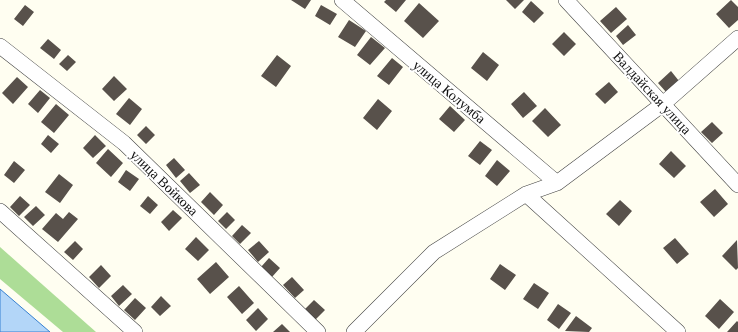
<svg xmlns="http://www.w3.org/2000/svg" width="738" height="332" viewBox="0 0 738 332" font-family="'Times New Roman',serif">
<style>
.forest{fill:#addd97}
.water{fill:#b3d6f8;stroke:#3780d2}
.building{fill:#58514b}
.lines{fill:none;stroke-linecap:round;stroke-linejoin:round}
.street-casing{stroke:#424242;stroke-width:16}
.street{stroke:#fff;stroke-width:15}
.labels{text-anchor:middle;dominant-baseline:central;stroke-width:4;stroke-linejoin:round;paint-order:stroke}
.street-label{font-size:14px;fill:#0f0f0f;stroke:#fff}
</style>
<rect width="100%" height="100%" fill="#fffef1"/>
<path class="forest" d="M 0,247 L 96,332 L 63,332 L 0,279 Z"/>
<path class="water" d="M 0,289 L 50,332 L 0,332 Z"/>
<path class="building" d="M 291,0 L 311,0 L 305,9 Z
M 386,0 L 406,0 L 396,12 L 384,2 Z
M 506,0 L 524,0 L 515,9 Z
M 731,0 L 738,7 L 738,20 L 729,28 L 716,14 Z
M 531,1 L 544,13 L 534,23 L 522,12 Z
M 419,3 L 439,21 L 423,38 L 404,21 Z
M 25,5 L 34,12 L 23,26 L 14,19 Z
M 321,5 L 337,14 L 330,25 L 315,16 Z
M 616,7 L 627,19 L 611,33 L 600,21 Z
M 349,20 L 366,31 L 355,47 L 338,37 Z
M 628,25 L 636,35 L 623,45 L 616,36 Z
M 564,32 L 576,44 L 564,56 L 552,44 Z
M 371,37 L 385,48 L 370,65 L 357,55 Z
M 48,39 L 61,50 L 54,59 L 40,48 Z
M 483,52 L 499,65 L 487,81 L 471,68 Z
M 68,55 L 76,62 L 67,71 L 59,64 Z
M 277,55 L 291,66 L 276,87 L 261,76 Z
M 392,58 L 403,67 L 389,85 L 377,76 Z
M 671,71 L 679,81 L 666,92 L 658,83 Z
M 114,76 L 127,89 L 114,101 L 102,89 Z
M 17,77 L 28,87 L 13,104 L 2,93 Z
M 609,82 L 618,92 L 605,104 L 595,94 Z
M 40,90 L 50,98 L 38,113 L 28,104 Z
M 524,92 L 537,106 L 523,118 L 511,104 Z
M 129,98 L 142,109 L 130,125 L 116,114 Z
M 378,99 L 392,111 L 377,130 L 363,118 Z
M 56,104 L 69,115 L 54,133 L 41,122 Z
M 450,106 L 465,120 L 454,132 L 439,119 Z
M 545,108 L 561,125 L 548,137 L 532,121 Z
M 712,122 L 723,133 L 712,143 L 701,132 Z
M 146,126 L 155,135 L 146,144 L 137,135 Z
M 48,135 L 59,144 L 51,153 L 41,144 Z
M 95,135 L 106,146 L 93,158 L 83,148 Z
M 480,141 L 492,150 L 480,165 L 468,156 Z
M 108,149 L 123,163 L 111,177 L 96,163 Z
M 671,151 L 686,166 L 674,178 L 659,164 Z
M 174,158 L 185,170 L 176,178 L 166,165 Z
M 497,160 L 510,171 L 497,186 L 485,176 Z
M 14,161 L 25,170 L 14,183 L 4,175 Z
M 126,170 L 139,179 L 130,191 L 118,182 Z
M 189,173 L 200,185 L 190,193 L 180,181 Z
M 59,174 L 73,185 L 60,203 L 45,192 Z
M 715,189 L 728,204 L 714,217 L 700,202 Z
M 210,192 L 223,205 L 214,215 L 201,202 Z
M 20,196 L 30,205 L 19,216 L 10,207 Z
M 148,196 L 158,205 L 150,214 L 140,206 Z
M 620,200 L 632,211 L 619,226 L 606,214 Z
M 36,206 L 45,215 L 33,226 L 24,217 Z
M 173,210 L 182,218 L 169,231 L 161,222 Z
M 69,212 L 78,219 L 58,242 L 42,229 L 56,213 L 63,219 Z
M 227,212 L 235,220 L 226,229 L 218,221 Z
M 242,225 L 251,233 L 240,244 L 232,236 Z
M 196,237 L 209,250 L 198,261 L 185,249 Z
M 675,238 L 689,254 L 677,264 L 663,248 Z
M 737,240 L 738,268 L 736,270 L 722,256 Z
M 75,241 L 83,249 L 73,260 L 64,252 Z
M 259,241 L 269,252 L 258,262 L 248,250 Z
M 269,258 L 280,268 L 272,277 L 261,267 Z
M 216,262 L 229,277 L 210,294 L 197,279 Z
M 500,264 L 516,275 L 505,290 L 490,279 Z
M 101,265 L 111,276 L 99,288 L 89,277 Z
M 292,277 L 304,290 L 295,298 L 283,285 Z
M 534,283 L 549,293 L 538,309 L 523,299 Z
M 123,285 L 132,294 L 119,306 L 111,296 Z
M 239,286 L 254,303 L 242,314 L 227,297 Z
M 161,296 L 171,306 L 160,316 L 151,307 Z
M 135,298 L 146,308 L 135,320 L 124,310 Z
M 720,299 L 734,312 L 719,329 L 705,316 Z
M 314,300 L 325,310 L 315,320 L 304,310 Z
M 558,304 L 571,313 L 559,329 L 547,320 Z
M 258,308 L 268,319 L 256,331 L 246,320 Z
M 576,316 L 592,328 L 589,332 L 565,331 Z
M 737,321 L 738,322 L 738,332 L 727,332 Z
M 282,324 L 290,332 L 273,332 Z"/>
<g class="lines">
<g class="street-casing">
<path id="street" d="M 342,0 L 557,183
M 566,0 L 738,185
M 0,46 L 124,143 L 318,332
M 526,194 L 678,332
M 0,211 L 135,332
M 354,332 L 434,252 L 526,194 L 557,183 L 663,104 L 738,38"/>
</g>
<use href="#street" class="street"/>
</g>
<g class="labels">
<g class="street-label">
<text transform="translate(449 92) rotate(40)">улица Колумба</text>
<text transform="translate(652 93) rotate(47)">Валдайская улица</text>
<text transform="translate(164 183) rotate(44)">улица Войкова</text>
</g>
</g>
</svg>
